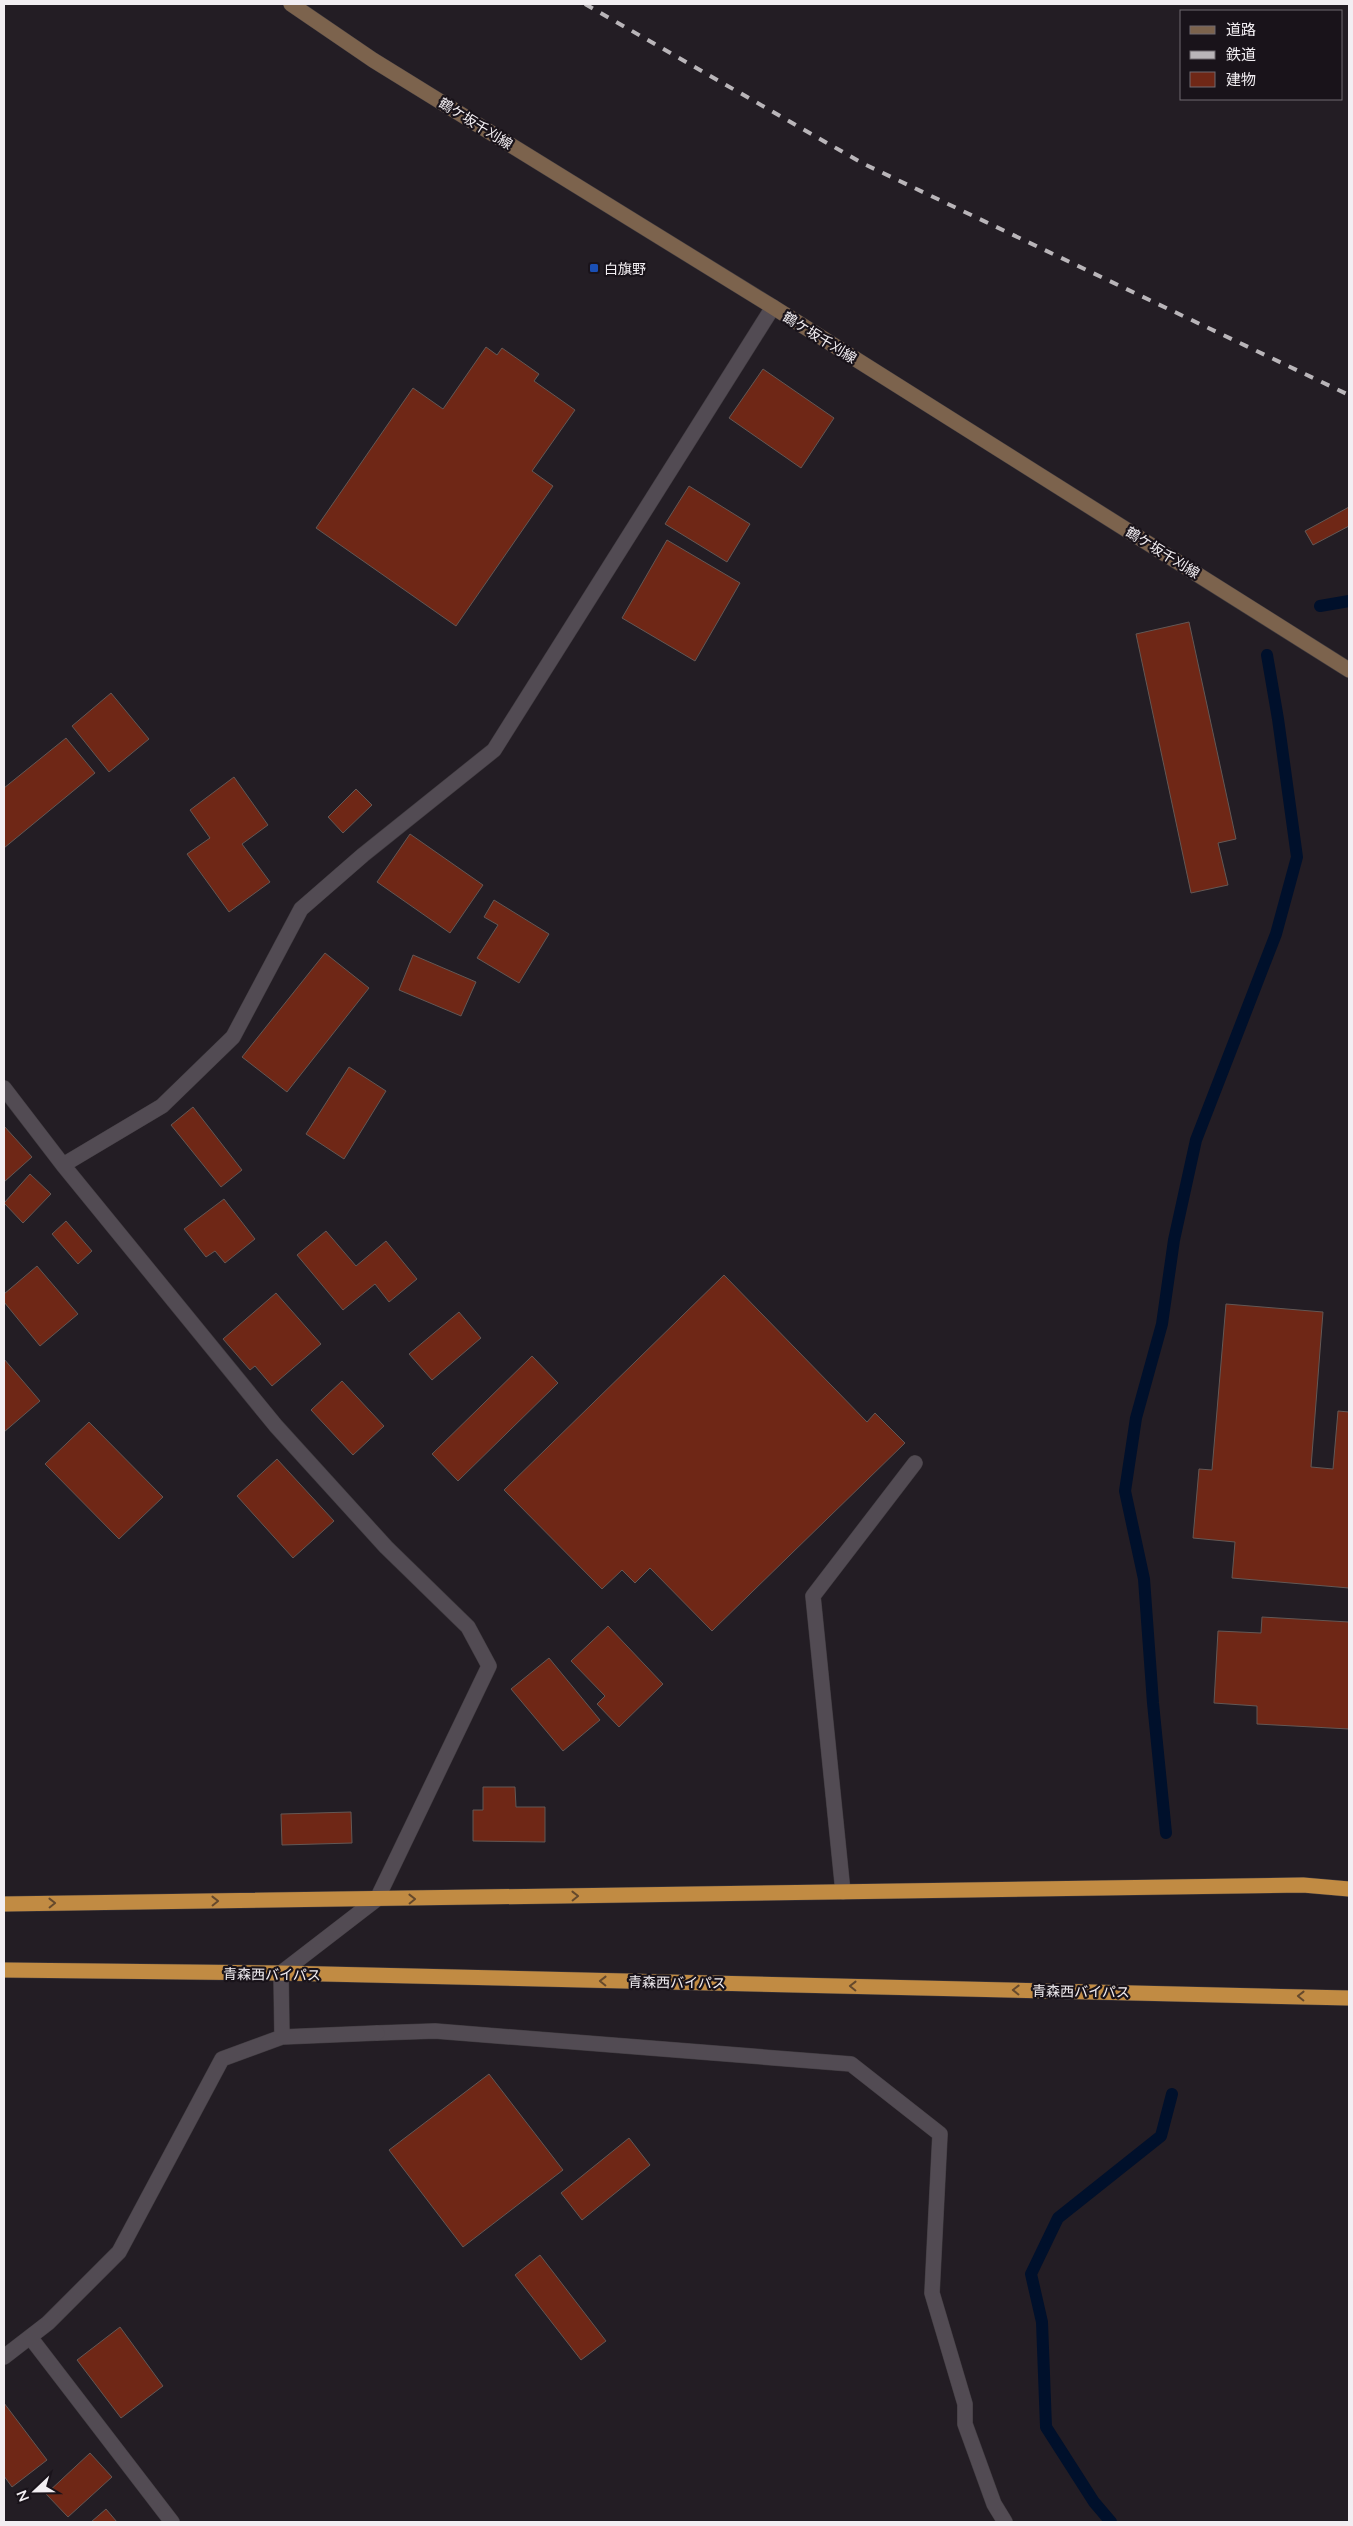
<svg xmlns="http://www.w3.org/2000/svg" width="1353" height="2526" viewBox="0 0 1353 2526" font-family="Lato,'Noto Sans JP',sans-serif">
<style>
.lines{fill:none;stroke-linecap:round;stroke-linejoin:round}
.stream{stroke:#00102b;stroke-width:12}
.building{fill:#6f2716;stroke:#635855}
.service-casing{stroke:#3f3a3f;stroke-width:16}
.minor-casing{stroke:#3f3a3f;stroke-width:16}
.secondary-casing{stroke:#3f3a3f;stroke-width:16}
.trunk-casing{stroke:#3f3a3f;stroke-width:16}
.service{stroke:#524b53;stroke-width:15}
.minor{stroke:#524b53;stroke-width:15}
.secondary{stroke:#7c634d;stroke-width:15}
.trunk{stroke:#c18b43;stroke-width:15}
.rail{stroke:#b9b5b9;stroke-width:4;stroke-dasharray:9 9;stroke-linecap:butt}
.oneway{stroke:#65492c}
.transit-dot{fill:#1a4fb4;stroke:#19131a;stroke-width:2}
.labels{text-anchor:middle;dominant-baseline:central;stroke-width:4.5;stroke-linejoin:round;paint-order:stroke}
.street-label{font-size:14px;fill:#f2eef2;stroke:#19131a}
.poi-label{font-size:14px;fill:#f2eef2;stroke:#19131a;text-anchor:start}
</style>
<rect width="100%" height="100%" fill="#231d24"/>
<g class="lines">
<path class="stream" d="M 1320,606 L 1349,601
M 1166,1833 L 1153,1703 L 1144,1579 L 1125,1491 L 1136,1418 L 1162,1324 L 1174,1240 L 1196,1140 L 1276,934 L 1297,857 L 1278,719 L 1267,655
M 1111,2522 L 1094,2502 L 1046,2427 L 1042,2322 L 1031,2274 L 1058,2218 L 1161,2136 L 1172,2094"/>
</g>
<path class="building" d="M 486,347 L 497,355 L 502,348 L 539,374 L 534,381 L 575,410 L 532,471 L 553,486 L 456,626 L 316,528 L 413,388 L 443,409 Z
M 763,369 L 834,418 L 801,468 L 729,418 Z
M 689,486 L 750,524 L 727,562 L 665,524 Z
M 1349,507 L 1349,526 L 1313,545 L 1305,531 Z
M 667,540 L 740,583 L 695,661 L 622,618 Z
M 1189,622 L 1236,839 L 1218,843 L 1228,885 L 1191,893 L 1136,634 Z
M 111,693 L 149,739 L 109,772 L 72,726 Z
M 66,738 L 95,773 L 4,848 L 4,788 Z
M 234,777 L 268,825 L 242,844 L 270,882 L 229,912 L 187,854 L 210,838 L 190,810 Z
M 356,789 L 372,805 L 343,833 L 328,817 Z
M 410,834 L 483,885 L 450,933 L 377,882 Z
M 494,900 L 549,934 L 519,983 L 477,958 L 498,925 L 484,917 Z
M 325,953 L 369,988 L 287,1092 L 242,1057 Z
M 413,955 L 476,982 L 461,1016 L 399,990 Z
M 349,1067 L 386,1091 L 344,1159 L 306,1134 Z
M 193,1107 L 242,1170 L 221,1187 L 171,1125 Z
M 4,1126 L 32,1157 L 4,1182 Z
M 30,1174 L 51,1194 L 23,1223 L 4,1203 Z
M 224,1199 L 255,1239 L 225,1263 L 215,1251 L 206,1257 L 184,1229 Z
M 66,1221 L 92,1251 L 78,1264 L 52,1234 Z
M 326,1231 L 356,1266 L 386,1241 L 417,1279 L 389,1302 L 375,1284 L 343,1310 L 297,1255 Z
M 37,1266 L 78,1314 L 40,1346 L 4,1302 L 4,1294 Z
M 724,1275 L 867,1422 L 875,1413 L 905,1443 L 712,1631 L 650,1568 L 635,1583 L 622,1570 L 602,1589 L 504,1490 Z
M 276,1293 L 321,1344 L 272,1386 L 255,1366 L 250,1370 L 223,1339 Z
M 1226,1304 L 1323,1312 L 1311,1467 L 1333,1469 L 1338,1411 L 1349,1412 L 1349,1588 L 1232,1578 L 1235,1542 L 1193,1538 L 1199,1469 L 1212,1470 Z
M 459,1312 L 481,1338 L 432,1380 L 409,1354 Z
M 532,1356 L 558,1383 L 458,1481 L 432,1454 Z
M 4,1359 L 40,1401 L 4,1432 Z
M 342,1381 L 384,1426 L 353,1455 L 311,1410 Z
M 89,1422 L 163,1497 L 119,1539 L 45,1464 Z
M 277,1459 L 334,1521 L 293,1558 L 237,1496 Z
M 1262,1617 L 1349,1622 L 1349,1729 L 1257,1724 L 1257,1706 L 1214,1703 L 1218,1631 L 1261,1633 Z
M 608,1626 L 663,1684 L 619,1727 L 597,1704 L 605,1696 L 571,1661 Z
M 549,1658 L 600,1720 L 563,1751 L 511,1689 Z
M 483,1787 L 515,1787 L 516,1807 L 545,1807 L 545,1842 L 473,1841 L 473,1810 L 483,1810 Z
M 351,1812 L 352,1843 L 282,1845 L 281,1814 Z
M 489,2074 L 563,2170 L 463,2247 L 389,2150 Z
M 629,2138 L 650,2165 L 582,2220 L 561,2193 Z
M 540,2255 L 606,2341 L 581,2360 L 515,2275 Z
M 120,2327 L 163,2386 L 121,2418 L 77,2360 Z
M 4,2403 L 47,2460 L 12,2487 L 4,2476 Z
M 90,2453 L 112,2477 L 68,2517 L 46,2494 Z
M 106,2509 L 117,2522 L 91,2522 Z"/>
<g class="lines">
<g class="service-casing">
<path id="service" d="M 843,1892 L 813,1596 L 915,1463
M 377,2033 L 435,2031 L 851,2064 L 940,2134 L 932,2293 L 965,2404 L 965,2424 L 994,2504 L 1005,2522"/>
</g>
<g class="minor-casing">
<path id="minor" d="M 4,1088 L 63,1165 L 276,1426 L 386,1547 L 468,1627 L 489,1666 L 377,1899 L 281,1973 L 282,2037
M 63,1165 L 162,1106 L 233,1037 L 301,909 L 363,855 L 494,750 L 773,307
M 30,2337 L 172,2522
M 4,2357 L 48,2323 L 119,2252 L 222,2059 L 282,2037 L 377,2033"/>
</g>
<g class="secondary-casing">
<path id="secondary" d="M 291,4 L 373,60 L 773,307 L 1349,670"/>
</g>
<g class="trunk-casing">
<path id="trunk" d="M 4,1904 L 1303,1885 L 1349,1889
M 4,1970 L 281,1973 L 1349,1998"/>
</g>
<use href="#service" class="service"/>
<use href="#minor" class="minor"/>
<use href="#secondary" class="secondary"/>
<use href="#trunk" class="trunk"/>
<path class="rail" d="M 585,4 L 862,163 L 1349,395"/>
</g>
<defs><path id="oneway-chevron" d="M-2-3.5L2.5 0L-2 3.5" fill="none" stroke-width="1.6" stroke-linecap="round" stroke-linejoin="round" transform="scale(1.25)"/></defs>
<g class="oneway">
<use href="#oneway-chevron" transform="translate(575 1896) rotate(-1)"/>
<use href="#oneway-chevron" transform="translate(412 1899) rotate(-1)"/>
<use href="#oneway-chevron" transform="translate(215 1901) rotate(-1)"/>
<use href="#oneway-chevron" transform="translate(52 1903) rotate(-1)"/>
<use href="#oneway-chevron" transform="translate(603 1981) rotate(-179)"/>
<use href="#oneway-chevron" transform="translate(853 1986) rotate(-179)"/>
<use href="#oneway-chevron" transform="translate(1016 1990) rotate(-179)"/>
<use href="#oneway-chevron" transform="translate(1301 1996) rotate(-179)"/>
</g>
<rect class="transit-dot" x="589" y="263" width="10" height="10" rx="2.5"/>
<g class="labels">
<g class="street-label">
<text transform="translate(476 123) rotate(32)">鶴ケ坂千刈線</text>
<text transform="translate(820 337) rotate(32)">鶴ケ坂千刈線</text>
<text transform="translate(1163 552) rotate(32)">鶴ケ坂千刈線</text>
<text transform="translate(272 1974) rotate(1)">青森西バイパス</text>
<text transform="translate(677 1982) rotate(1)">青森西バイパス</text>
<text transform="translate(1081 1991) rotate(1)">青森西バイパス</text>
</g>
<g class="poi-label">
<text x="604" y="268">白旗野</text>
</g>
</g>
<rect width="1353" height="2526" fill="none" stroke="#f2eef2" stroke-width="10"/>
<rect x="1180" y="10" width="162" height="90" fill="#19131a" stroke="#706b70"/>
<rect x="1190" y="26" width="25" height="8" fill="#7c634d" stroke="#706b70"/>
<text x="1226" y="35" font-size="15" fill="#f2eef2">道路</text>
<rect x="1190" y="51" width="25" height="8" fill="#b9b5b9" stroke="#706b70"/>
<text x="1226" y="60" font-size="15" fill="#f2eef2">鉄道</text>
<rect x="1190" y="72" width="25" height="15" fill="#6f2716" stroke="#706b70"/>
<text x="1226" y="85" font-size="15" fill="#f2eef2">建物</text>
<g transform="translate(35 2491) rotate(248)" stroke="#19131a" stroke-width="4" paint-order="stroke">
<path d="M0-4L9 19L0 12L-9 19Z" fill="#f2eef2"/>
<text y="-8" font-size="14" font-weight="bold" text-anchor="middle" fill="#f2eef2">N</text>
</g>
</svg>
